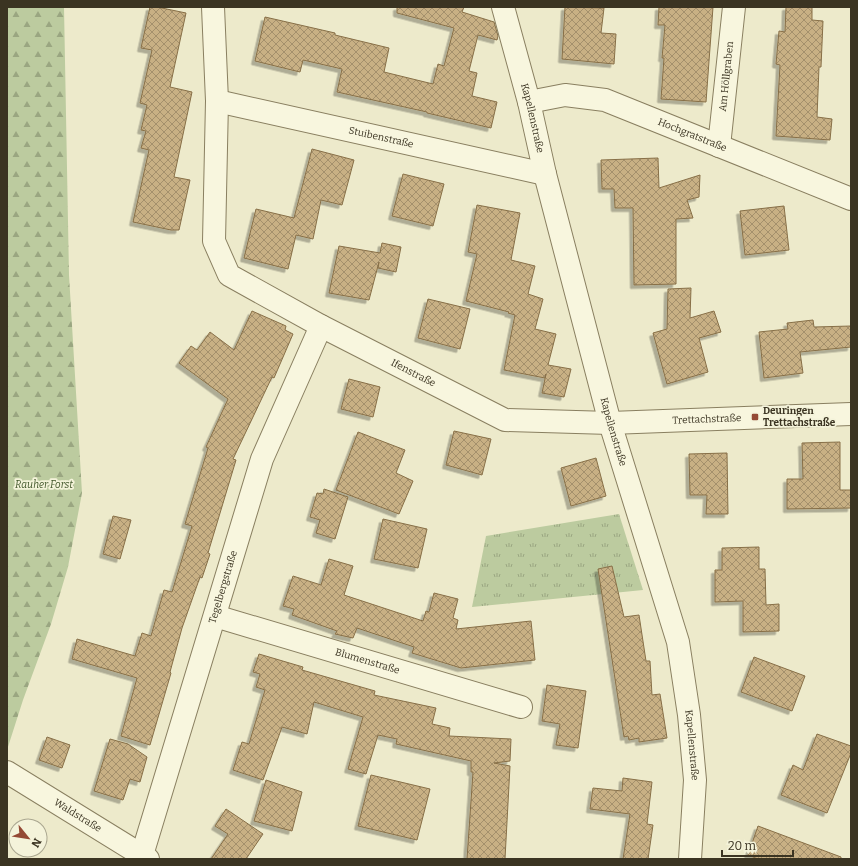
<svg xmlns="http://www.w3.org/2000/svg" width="858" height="866" viewBox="0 0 858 866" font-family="Bitter,serif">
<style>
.grass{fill:url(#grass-tufts)}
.forest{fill:url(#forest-firs)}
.building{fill:url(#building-cross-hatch);stroke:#876f47;filter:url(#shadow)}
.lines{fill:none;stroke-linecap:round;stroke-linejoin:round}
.street-casing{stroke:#897f60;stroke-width:24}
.street{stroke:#f8f6de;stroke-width:22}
.poi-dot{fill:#944934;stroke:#f4f3da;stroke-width:1.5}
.labels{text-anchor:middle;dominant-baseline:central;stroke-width:3.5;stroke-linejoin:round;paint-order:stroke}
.street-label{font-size:10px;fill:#3b3422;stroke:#f4f3da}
.poi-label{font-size:10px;font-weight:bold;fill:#3b3422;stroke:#f4f3da;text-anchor:start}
.park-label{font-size:10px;font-style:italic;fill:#41562a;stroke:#f4f3da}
</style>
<defs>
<pattern id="grass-tufts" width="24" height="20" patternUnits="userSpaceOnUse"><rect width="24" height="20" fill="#bccb9f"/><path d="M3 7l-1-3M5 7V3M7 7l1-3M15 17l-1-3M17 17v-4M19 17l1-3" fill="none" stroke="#9aa681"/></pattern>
<pattern id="forest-firs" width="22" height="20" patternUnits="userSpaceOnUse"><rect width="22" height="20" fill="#bccb9f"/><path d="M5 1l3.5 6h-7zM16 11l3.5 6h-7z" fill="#9aa681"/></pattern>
<pattern id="building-cross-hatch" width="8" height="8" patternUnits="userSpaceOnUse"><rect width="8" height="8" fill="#c8b084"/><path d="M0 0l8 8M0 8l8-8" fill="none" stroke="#a4906c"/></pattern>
<filter id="shadow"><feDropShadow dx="-3.5" dy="3.5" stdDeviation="0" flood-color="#0004"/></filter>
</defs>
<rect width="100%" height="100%" fill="#edeacb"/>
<path class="grass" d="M 619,514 L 643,590 L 472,607 L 486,536 Z"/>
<path class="forest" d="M 7,7 L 64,7 L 69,275 L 82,493 L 68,567 L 51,624 L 23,700 L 7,750 Z"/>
<path class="building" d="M 150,7 L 157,7 L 186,13 L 170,87 L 192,92 L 174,177 L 190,180 L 179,230 L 171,230 L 133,222 L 149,150 L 141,148 L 146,131 L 141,130 L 147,105 L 140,103 L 152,50 L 141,48 Z
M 397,7 L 464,7 L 462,12 L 494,22 L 498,36 L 497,40 L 478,35 L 469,71 L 477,73 L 472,96 L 497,102 L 491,128 L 427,113 L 427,112 L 337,92 L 342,69 L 303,60 L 300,72 L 255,61 L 265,17 L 335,33 L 335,35 L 389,48 L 384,72 L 433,84 L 438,64 L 444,66 L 454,28 L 397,13 Z
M 565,7 L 604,8 L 601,33 L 616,34 L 614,64 L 562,59 Z
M 659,7 L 713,7 L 706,102 L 661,99 L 664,58 L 662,58 L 665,25 L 658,25 Z
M 786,7 L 812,7 L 812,20 L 823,21 L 821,67 L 819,67 L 817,117 L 832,119 L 830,140 L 776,136 L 780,65 L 776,64 L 779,31 L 785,32 Z
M 312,149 L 354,160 L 342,205 L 321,200 L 313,239 L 296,235 L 288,269 L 244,258 L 256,209 L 294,218 Z
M 658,158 L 659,188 L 700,175 L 699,197 L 687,200 L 693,218 L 676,219 L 676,284 L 634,285 L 633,208 L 615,208 L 614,189 L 602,189 L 601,160 Z
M 403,174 L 444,184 L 433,226 L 392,216 Z
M 477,205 L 520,213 L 511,260 L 535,266 L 528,294 L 543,299 L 535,329 L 556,334 L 548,365 L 571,369 L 564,397 L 542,393 L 546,374 L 545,378 L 504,370 L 515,315 L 508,313 L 509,312 L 466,301 L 477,254 L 468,252 Z
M 784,206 L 789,250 L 745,255 L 740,211 Z
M 382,243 L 401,247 L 396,272 L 378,268 L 379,262 L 369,300 L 329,293 L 339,246 L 380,253 Z
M 691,288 L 690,318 L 714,311 L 721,332 L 699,338 L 708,372 L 667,384 L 653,333 L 667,329 L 668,289 Z
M 428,299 L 470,309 L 460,349 L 418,338 Z
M 252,311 L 286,326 L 285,330 L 293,334 L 274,378 L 272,377 L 233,459 L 236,460 L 208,553 L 210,554 L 202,578 L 200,577 L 182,628 L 170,672 L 171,673 L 150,745 L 121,736 L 137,678 L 72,659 L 77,639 L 135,656 L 142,633 L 151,636 L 164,590 L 172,592 L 192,526 L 185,524 L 208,448 L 206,447 L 228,399 L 179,363 L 191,346 L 197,350 L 210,332 L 234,350 Z
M 813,320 L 814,327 L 851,326 L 851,347 L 800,352 L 803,373 L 764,378 L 759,332 L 788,329 L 787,323 Z
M 349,379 L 380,387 L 373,417 L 341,409 Z
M 454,431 L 491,439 L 482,475 L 446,465 Z
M 358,432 L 405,450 L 396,473 L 413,481 L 399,514 L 336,490 Z
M 840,442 L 840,490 L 851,490 L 851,508 L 787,509 L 787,479 L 803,479 L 802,443 Z
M 727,453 L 728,514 L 706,514 L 707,495 L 690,495 L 689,454 Z
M 596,458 L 606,496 L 571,506 L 561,468 Z
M 324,489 L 348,497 L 335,539 L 316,533 L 320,520 L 310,517 L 317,493 L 323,494 Z
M 113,516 L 131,520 L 120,559 L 103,554 Z
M 383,519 L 427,529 L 418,568 L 374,559 Z
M 759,547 L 759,569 L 765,569 L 766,605 L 779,604 L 779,631 L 743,632 L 743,601 L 715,602 L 715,570 L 722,570 L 722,548 Z
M 329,559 L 353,566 L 344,595 L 423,621 L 426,611 L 429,612 L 434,593 L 458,599 L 453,618 L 458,620 L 456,629 L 531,621 L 535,660 L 461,668 L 412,653 L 414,647 L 357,628 L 353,638 L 335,634 L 337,631 L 292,615 L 294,609 L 283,606 L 293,576 L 321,585 Z
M 612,566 L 624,617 L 639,615 L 646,661 L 650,661 L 652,695 L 660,694 L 667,738 L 639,742 L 639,738 L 629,740 L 628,736 L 624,737 L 598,569 Z
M 259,654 L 303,667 L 302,670 L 375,691 L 374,695 L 436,708 L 432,724 L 450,728 L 449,736 L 511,739 L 510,761 L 494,763 L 510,766 L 505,859 L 467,859 L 473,772 L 471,772 L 471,761 L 396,744 L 397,739 L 378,735 L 366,774 L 348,769 L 363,717 L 314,702 L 307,734 L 282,727 L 263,780 L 233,770 L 242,742 L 249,744 L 265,690 L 256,687 L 260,674 L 253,672 Z
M 754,657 L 805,676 L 792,711 L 741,692 Z
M 547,685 L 586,691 L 578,748 L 556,745 L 560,724 L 542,721 Z
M 817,734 L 851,746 L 851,753 L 827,813 L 781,795 L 793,765 L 803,770 Z
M 47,737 L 70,745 L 62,768 L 39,760 Z
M 110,739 L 128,744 L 147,757 L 140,782 L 130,779 L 123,800 L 94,791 Z
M 371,775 L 430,789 L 417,840 L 358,826 Z
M 623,778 L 652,782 L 647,824 L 653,825 L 648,859 L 623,859 L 630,814 L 590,809 L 593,788 L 622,791 Z
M 266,780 L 302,792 L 292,831 L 254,821 Z
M 226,809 L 263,834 L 246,859 L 211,859 L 228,834 L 215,826 Z
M 758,826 L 841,857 L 841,859 L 758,859 L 748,855 Z"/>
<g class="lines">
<g class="street-casing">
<g id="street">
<path id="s1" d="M 213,7 L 217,101 L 214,241 L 229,275 L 321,326 L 505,420 L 610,423 L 851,414"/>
<path id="s2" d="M 503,7 L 529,102 L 545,174 L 610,423 L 678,642 L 689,715 L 695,780 L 690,859"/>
<path id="s3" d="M 217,101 L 545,174"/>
<path id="s4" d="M 529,102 L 565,95 L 605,100 L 851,199"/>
<path id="s5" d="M 719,146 L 734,7"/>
<path id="s6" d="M 215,616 L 521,707"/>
<path id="s7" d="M 7,772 L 148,859"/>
<path id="s8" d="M 142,855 L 262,459 L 321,326"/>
</g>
</g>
<use href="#street" class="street"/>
</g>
<rect class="poi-dot" x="751" y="413" width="8" height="8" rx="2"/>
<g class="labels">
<g class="street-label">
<text stroke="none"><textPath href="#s5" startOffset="70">Am Höllgraben</textPath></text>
<text stroke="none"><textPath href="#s2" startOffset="115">Kapellenstraße</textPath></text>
<text stroke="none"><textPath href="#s4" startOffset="171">Hochgratstraße</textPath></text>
<text stroke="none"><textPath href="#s3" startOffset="168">Stuibenstraße</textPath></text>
<text stroke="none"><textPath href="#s1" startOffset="480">Ifenstraße</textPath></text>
<text stroke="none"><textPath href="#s1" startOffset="785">Trettachstraße</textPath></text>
<text stroke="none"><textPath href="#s2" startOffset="439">Kapellenstraße</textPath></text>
<text stroke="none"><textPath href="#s8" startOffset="280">Tegelbergstraße</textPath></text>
<text stroke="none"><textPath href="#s6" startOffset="159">Blumenstraße</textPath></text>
<text stroke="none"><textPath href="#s2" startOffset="763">Kapellenstraße</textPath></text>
<text stroke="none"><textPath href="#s7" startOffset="83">Waldstraße</textPath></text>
</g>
<g class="poi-label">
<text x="763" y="411">Deuringen<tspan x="763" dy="12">Trettachstraße</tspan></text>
</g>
<g class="park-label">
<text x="44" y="485">Rauher Forst</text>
</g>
</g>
<rect width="858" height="866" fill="none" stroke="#3b3422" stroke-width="16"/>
<g transform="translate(28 838) rotate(120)"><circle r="19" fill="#f4f3da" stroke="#aaa790"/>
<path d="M0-3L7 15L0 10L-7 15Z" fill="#944934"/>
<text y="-6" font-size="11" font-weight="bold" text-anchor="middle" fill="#3b3422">N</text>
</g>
<path d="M722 850v6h71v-6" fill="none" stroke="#3b3422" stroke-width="2"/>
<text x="728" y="850" font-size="12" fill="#3b3422" stroke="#f4f3da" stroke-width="3" paint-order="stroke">20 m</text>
</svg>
